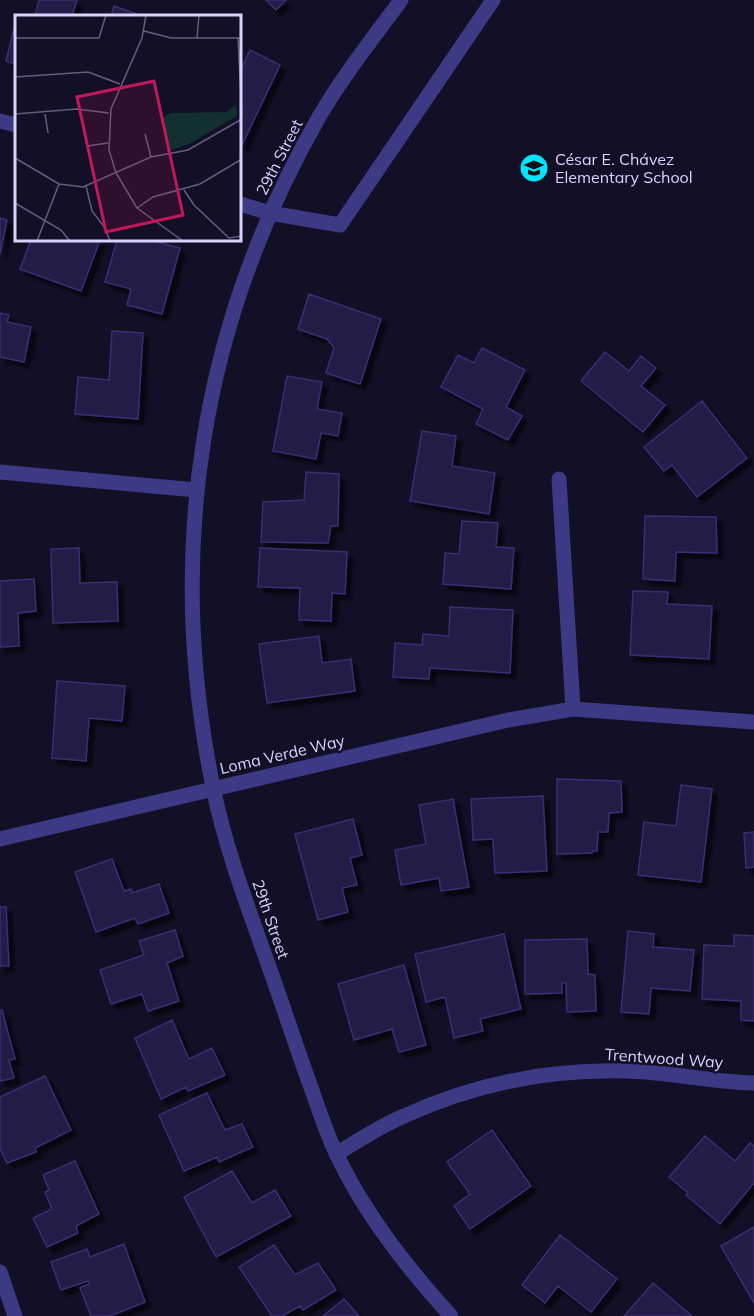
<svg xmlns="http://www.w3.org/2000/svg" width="754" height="1316" viewBox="0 0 754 1316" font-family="Mulish,sans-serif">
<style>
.building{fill:#241b47;stroke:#3b2d73;stroke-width:1.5;filter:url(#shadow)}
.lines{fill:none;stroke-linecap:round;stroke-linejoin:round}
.minor{stroke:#3d3a85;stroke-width:15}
.labels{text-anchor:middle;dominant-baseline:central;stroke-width:5;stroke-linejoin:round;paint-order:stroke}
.street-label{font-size:16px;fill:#d9d4ff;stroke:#130f26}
.poi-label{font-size:16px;fill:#d9d4ff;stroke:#130f26;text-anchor:start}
.inset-road{fill:none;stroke:#625e7d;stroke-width:1.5}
.view{fill:#c2185b;fill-opacity:0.15;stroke:#c2185b;stroke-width:3}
.inset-edge{fill:none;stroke:#d9d4ff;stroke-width:3}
</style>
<defs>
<filter id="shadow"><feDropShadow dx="5.5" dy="5.5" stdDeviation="1.5" flood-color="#0009"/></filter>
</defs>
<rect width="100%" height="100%" fill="#130f26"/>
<path class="building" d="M 39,0 L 77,0 L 72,16 L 35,16 Z
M 266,0 L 286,0 L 276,10 Z
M 114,6 L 142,16 L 111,16 Z
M 15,25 L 16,25 L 16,64 L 6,61 Z
M 250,50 L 280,65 L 242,145 L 240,144 L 240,72 Z
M 0,218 L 7,220 L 0,254 Z
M 31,240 L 100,240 L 81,291 L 20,269 Z
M 117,240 L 150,240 L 180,248 L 162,314 L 127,305 L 131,289 L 105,282 Z
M 309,294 L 381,319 L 360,384 L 326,373 L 334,348 L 327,339 L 298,329 Z
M 0,313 L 9,315 L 7,322 L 31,327 L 24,362 L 0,357 Z
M 112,331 L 143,333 L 138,419 L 75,414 L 78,377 L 109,380 Z
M 482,348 L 525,370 L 506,407 L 522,416 L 508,440 L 476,424 L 483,409 L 441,387 L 458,355 L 474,363 Z
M 605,352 L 629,371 L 641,356 L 656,368 L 641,386 L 665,405 L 643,432 L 581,381 Z
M 287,376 L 322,382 L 317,409 L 342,413 L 338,436 L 321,433 L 316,459 L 273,451 Z
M 702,401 L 747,458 L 697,497 L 672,465 L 664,471 L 644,447 Z
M 422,431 L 456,436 L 452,466 L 495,473 L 489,514 L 410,501 Z
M 306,472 L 339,474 L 338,526 L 331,526 L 328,543 L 261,542 L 263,502 L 304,500 Z
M 645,516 L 716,517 L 717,553 L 676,552 L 675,581 L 643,579 Z
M 462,521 L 498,523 L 496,547 L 514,548 L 511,589 L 443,584 L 445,553 L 459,554 Z
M 79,548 L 80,583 L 117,582 L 118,621 L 53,623 L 51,549 Z
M 260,548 L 347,552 L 345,594 L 332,593 L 331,621 L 299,620 L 300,588 L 258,587 Z
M 34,579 L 36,611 L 18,613 L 19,646 L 0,647 L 0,581 Z
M 633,591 L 668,592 L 667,604 L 712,606 L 709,659 L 630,655 Z
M 450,607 L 513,610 L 510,673 L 430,668 L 429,679 L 393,677 L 395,643 L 422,645 L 423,634 L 449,636 Z
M 319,636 L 322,663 L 351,659 L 355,691 L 267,703 L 259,644 Z
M 57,681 L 125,686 L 122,721 L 89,718 L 86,761 L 52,758 Z
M 557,779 L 621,781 L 622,812 L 609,813 L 608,832 L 598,832 L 597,851 L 593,851 L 592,853 L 557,854 Z
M 681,785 L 712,789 L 701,882 L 638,875 L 644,822 L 676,826 Z
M 543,796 L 547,871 L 495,873 L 493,839 L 473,840 L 471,799 Z
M 453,799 L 469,887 L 441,891 L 439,878 L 401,885 L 395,850 L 426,844 L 419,805 Z
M 353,819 L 362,855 L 350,858 L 357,885 L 342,888 L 348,912 L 318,920 L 295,834 Z
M 754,832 L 754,867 L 746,868 L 744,833 Z
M 112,859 L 124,891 L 131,889 L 132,893 L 159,884 L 169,913 L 138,924 L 135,918 L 96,932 L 75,872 Z
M 0,907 L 6,907 L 9,966 L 0,966 Z
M 175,930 L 183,956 L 167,963 L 179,1001 L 148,1011 L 142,994 L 111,1004 L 100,970 L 144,955 L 139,941 Z
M 628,931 L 654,934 L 653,947 L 694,950 L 690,991 L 651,988 L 649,1014 L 621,1012 Z
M 504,934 L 521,1009 L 480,1019 L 483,1031 L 454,1038 L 445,997 L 426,1002 L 415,954 Z
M 734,935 L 754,936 L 754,1021 L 741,1020 L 741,1001 L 702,999 L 704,945 L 734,946 Z
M 587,939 L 588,974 L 595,975 L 596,1011 L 567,1012 L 566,983 L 562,983 L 562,993 L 525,994 L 525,940 Z
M 404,965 L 426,1045 L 399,1052 L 392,1029 L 354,1040 L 338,984 Z
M 0,1010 L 2,1010 L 15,1059 L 9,1060 L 14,1078 L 0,1081 Z
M 172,1020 L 189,1059 L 212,1048 L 225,1075 L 188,1091 L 186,1087 L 161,1099 L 135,1038 Z
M 45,1076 L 71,1130 L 35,1148 L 36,1152 L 7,1163 L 0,1149 L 0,1097 Z
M 207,1093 L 225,1130 L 242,1124 L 253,1147 L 219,1162 L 217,1157 L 184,1171 L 159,1115 Z
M 492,1130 L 531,1186 L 470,1229 L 454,1206 L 470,1194 L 447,1162 Z
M 705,1136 L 735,1161 L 750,1143 L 754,1146 L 754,1183 L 720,1224 L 686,1195 L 688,1193 L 669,1177 Z
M 75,1161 L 99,1214 L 76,1226 L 78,1233 L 47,1247 L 33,1218 L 52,1209 L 45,1192 L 49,1190 L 43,1175 Z
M 232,1171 L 252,1203 L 275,1190 L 291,1216 L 216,1257 L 184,1197 Z
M 754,1227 L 754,1303 L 721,1246 Z
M 560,1235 L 617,1279 L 591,1312 L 558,1286 L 545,1303 L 522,1285 Z
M 124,1244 L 145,1302 L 110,1316 L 91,1316 L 80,1288 L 89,1284 L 88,1281 L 61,1290 L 51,1262 L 87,1249 L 90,1257 Z
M 274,1245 L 295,1275 L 318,1263 L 336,1290 L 303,1310 L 300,1306 L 282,1316 L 272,1316 L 239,1267 Z
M 653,1283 L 692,1316 L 624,1316 Z
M 344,1299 L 359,1316 L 323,1316 Z"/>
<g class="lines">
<path class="minor" d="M 401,0 C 373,38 343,76 319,117 C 200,325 165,553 213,787 C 226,852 251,915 273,978 C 285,1012 296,1046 308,1079 C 317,1104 325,1130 336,1153 C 363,1211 408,1269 451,1316
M 0,121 L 16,125
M 240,204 L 270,213 L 340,225 L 493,0
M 0,472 L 196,490
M 559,479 L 573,709
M 0,839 L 508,720 L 573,709 L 754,722
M 336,1154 C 358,1141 380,1126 404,1116 C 474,1084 550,1069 626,1071 C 669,1072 711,1082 754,1083
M 0,1272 L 15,1316"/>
</g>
<defs>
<g id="school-disc" transform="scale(1.5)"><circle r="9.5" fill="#00e5ff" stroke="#130f26"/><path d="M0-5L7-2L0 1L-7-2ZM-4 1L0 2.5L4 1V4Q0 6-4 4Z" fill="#111"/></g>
</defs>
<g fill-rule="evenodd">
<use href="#school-disc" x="534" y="168"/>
</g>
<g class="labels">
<g class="street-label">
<text transform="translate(279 157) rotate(-63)">29th Street</text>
<text transform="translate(282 754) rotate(-13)">Loma Verde Way</text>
<text transform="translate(271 919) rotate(71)">29th Street</text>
<text transform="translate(664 1058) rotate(4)">Trentwood Way</text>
</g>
<g class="poi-label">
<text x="555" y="159">César E. Chávez<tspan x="555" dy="18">Elementary School</tspan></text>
</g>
</g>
<g transform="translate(15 15)">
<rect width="226" height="226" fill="#130f26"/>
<path d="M 221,89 L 222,101 L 174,129 L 153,136 L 148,102 L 156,98 L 212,97 Z" fill="#12302f"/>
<path class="inset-road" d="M 131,0 L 127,23 L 96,94 L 94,135 L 101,158 L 122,193 L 168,226M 129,16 L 156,23 L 227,23M 0,23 L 84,23 L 91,0M 182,23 L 184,0M 223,23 L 227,100M 0,62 L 73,57 L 105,69M 0,99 L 62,94 L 94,98M 30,99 L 33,118M 130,119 L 136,142M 72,131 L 93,128M 0,143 L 44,169 L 68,172 L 136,142 L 173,135 L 227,104M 71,171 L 77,196 L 90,213 L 95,226M 169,175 L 179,190 L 214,223 L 227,221M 0,188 L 46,215 L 55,226M 122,193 L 138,182 L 185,169 L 227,144M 22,226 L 44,169"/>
<path class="view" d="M 139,66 L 168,200 L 91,217 L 62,82 Z"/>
<rect width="226" height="226" class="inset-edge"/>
</g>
</svg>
